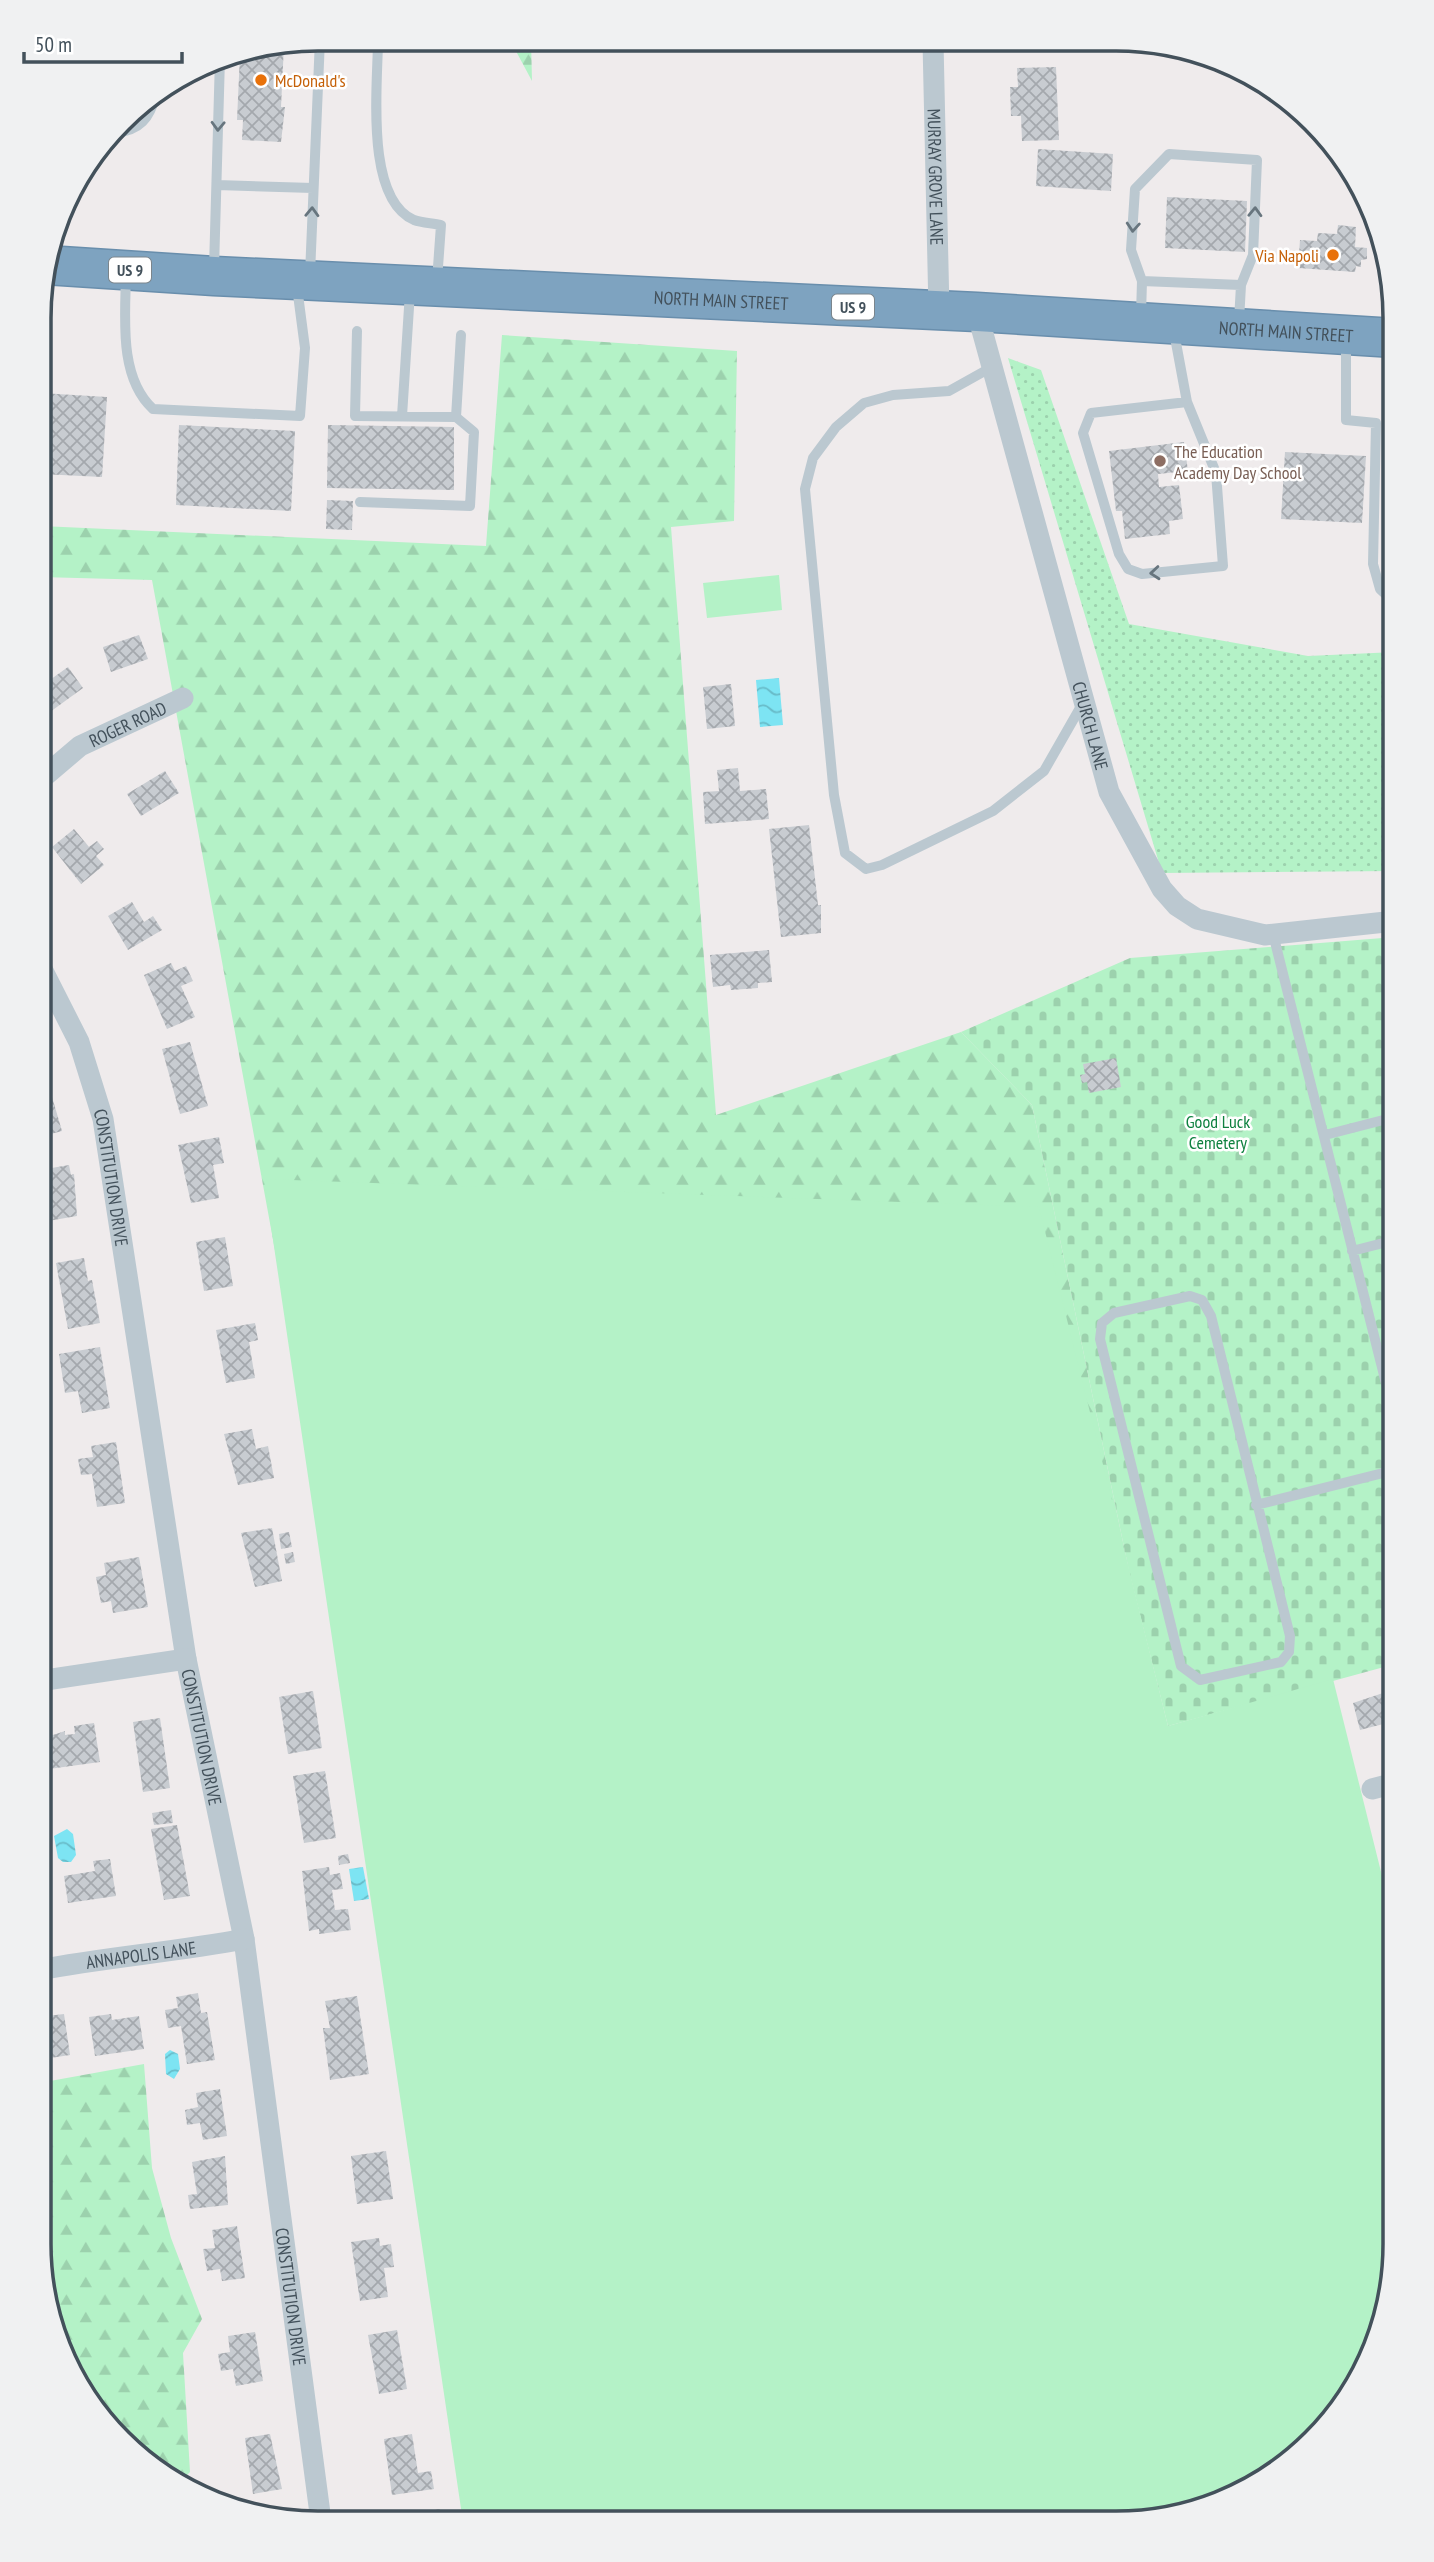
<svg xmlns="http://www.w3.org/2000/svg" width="1434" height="2562" viewBox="0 0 1434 2562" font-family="'PT Sans Narrow',sans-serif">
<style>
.grass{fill:url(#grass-dots)}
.forest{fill:url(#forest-firs)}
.cemetery{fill:url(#cemetery-stones)}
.park{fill:#b4f2c7}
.water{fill:url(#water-waves)}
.building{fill:url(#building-cross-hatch)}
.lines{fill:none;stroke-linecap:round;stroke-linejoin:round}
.highway-casing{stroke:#698eac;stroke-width:41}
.lane{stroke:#bbc8d0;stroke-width:10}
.street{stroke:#bbc8d0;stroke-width:21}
.highway{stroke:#7ea3c0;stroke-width:38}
.oneway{stroke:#67757e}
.food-dot{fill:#e8710a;stroke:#fff;stroke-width:2.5}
.education-dot{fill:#8d6e63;stroke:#fff;stroke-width:2.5}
.labels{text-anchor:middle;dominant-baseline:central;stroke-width:5;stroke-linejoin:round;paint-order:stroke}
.shield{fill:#fff;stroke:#7b858c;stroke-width:2}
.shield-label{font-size:16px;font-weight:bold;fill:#43515b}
.food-label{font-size:18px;fill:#c56008;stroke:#fff;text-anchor:start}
.street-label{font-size:18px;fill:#43515b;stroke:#fff}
.education-label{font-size:18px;fill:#785e54;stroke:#fff;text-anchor:start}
.park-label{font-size:18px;fill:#0e813f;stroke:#fff}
.rim{fill:none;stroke:#43515b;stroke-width:3.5}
</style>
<defs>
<pattern id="grass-dots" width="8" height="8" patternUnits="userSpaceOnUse" patternTransform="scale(1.75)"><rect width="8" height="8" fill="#b4f2c7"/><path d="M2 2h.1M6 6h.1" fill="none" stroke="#9cd1ad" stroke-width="1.8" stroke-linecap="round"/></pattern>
<pattern id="forest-firs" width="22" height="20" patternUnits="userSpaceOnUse" patternTransform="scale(1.75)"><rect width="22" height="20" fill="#b4f2c7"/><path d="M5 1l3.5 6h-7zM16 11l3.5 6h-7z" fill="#9cd1ad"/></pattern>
<pattern id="cemetery-stones" width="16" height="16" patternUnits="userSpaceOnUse" patternTransform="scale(1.75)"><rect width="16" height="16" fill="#b4f2c7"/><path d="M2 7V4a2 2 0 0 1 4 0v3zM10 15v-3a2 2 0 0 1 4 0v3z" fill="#9cd1ad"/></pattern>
<pattern id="water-waves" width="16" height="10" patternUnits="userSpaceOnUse" patternTransform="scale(1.75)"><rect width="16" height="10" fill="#7de4f3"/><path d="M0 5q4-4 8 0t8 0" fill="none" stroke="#68bbc8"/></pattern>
<pattern id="building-cross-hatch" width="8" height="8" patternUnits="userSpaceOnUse" patternTransform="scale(1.75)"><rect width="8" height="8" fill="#c8ccd1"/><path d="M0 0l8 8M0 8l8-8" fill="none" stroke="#a4a8ad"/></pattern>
</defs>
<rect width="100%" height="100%" fill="#efebec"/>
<path class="grass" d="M 1008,358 L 1041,370 L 1129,624 L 1308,656 L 1395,652 L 1395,871 L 1162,873 Z"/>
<path class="forest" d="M 510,40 L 531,40 L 532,81 Z
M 502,335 L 737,351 L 734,521 L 671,527 L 716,1115 L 961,1032 L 1032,1105 L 1129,1571 L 405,1959 L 152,580 L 40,577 L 41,526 L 486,546 Z
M 144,2064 L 152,2168 L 171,2238 L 202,2319 L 183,2353 L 190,2472 L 178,2484 L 134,2455 L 86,2400 L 53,2335 L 39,2245 L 39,2083 Z"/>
<path class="cemetery" d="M 1395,937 L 1395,1664 L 1168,1726 L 1129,1571 L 1032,1105 L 961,1032 L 1130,958 Z"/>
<path class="park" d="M 779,575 L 782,610 L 707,618 L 703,583 Z
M 264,1179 L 1039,1207 L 1168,1726 L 1333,1679 L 1395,1928 L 1395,2263 L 1374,2351 L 1338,2415 L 1272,2476 L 1207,2509 L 1117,2523 L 463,2522 Z"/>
<path class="water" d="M 779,678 L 783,725 L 760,727 L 756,680 Z
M 67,1829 L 73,1834 L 76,1855 L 71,1862 L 63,1862 L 58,1858 L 54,1836 Z
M 363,1867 L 369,1899 L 354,1901 L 349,1869 Z
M 170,2050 L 178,2054 L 180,2069 L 174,2079 L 166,2074 L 165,2054 Z"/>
<path class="building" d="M 284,45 L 281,107 L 285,107 L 281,142 L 242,140 L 243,120 L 237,120 L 240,54 Z
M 1056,67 L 1059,140 L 1022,141 L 1021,116 L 1011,116 L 1010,87 L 1018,87 L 1017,68 Z
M 1038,149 L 1113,154 L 1111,191 L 1036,186 Z
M 1167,197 L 1247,201 L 1245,252 L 1165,248 Z
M 1338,225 L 1356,227 L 1355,247 L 1367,248 L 1367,259 L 1361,260 L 1361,267 L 1356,266 L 1355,272 L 1298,268 L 1300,240 L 1317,241 L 1318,233 L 1337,234 Z
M 41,393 L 107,397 L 102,477 L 41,474 Z
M 179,425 L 295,431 L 291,511 L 176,505 Z
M 328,425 L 454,427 L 454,490 L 327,488 Z
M 1184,442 L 1188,471 L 1158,474 L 1159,487 L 1179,485 L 1183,519 L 1169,521 L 1170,534 L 1125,539 L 1122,511 L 1116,511 L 1109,451 Z
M 1285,452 L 1366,456 L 1362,523 L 1281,519 Z
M 327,500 L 353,501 L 352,530 L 326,529 Z
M 139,635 L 148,659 L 111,672 L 103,647 Z
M 68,667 L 83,688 L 50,712 L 40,698 L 40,687 Z
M 731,684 L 735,726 L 707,729 L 703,687 Z
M 738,768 L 740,791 L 766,789 L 769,819 L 705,824 L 703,792 L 719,791 L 717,770 Z
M 165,771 L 179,793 L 141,816 L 127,794 Z
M 809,825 L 818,905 L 821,905 L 821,933 L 781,937 L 769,829 Z
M 74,829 L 89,847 L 97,841 L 104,849 L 96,856 L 104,865 L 81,884 L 52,847 Z
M 132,902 L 144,922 L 153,916 L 162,930 L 128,950 L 108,916 Z
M 769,950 L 772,982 L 758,983 L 758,988 L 731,990 L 730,985 L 713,987 L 710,955 Z
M 171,963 L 175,971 L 186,966 L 193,981 L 181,986 L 195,1017 L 167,1029 L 144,975 Z
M 190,1042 L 208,1106 L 180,1114 L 162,1049 Z
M 1116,1058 L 1121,1087 L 1089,1093 L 1087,1082 L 1082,1083 L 1080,1075 L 1085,1074 L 1083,1064 Z
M 45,1073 L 62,1131 L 40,1137 L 40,1074 Z
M 219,1137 L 224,1163 L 213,1165 L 219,1198 L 191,1203 L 178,1145 Z
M 69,1165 L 71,1175 L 74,1174 L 77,1216 L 48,1221 L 43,1191 L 40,1191 L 40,1170 Z
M 225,1237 L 233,1286 L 204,1291 L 196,1242 Z
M 84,1258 L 88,1281 L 92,1280 L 100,1323 L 68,1329 L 56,1263 Z
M 46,1318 L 49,1332 L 40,1334 L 40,1319 Z
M 255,1323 L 258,1340 L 249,1342 L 255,1378 L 226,1383 L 216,1330 Z
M 45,1343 L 47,1354 L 40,1355 L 40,1344 Z
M 100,1347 L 110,1408 L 82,1413 L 78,1391 L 65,1393 L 59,1354 Z
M 252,1429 L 256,1449 L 268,1446 L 274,1478 L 238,1485 L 224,1434 Z
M 116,1442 L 125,1503 L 97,1507 L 92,1474 L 81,1475 L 78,1459 L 93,1457 L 91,1446 Z
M 272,1528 L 282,1581 L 255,1587 L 241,1533 Z
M 289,1532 L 292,1547 L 281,1549 L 279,1534 Z
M 293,1552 L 295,1562 L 286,1564 L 284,1554 Z
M 139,1557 L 148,1607 L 113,1613 L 111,1601 L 101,1603 L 96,1577 L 106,1575 L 104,1563 Z
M 313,1691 L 322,1748 L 288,1754 L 279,1697 Z
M 1386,1692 L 1387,1695 L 1395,1693 L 1395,1721 L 1360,1730 L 1353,1703 Z
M 160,1718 L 170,1788 L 143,1792 L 133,1722 Z
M 94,1723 L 100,1762 L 49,1769 L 44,1738 L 65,1731 L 65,1735 L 75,1734 L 74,1726 Z
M 325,1771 L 336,1838 L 304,1843 L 293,1776 Z
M 171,1810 L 173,1823 L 154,1825 L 152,1813 Z
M 177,1825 L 190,1896 L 164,1900 L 151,1829 Z
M 348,1854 L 350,1863 L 339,1865 L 338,1856 Z
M 110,1859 L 116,1896 L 68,1903 L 64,1876 L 95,1871 L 93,1861 Z
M 329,1867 L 330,1875 L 340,1873 L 343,1889 L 332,1890 L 335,1910 L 348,1909 L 351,1930 L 319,1934 L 319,1929 L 309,1931 L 302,1871 Z
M 45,1873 L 50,1903 L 39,1905 L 39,1874 Z
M 1395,1887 L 1395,1897 L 1389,1898 L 1387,1889 Z
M 198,1993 L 201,2013 L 207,2012 L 215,2060 L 187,2064 L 181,2026 L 168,2028 L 165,2010 L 178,2008 L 176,1997 Z
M 357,1996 L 369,2074 L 330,2080 L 323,2028 L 330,2028 L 325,2001 Z
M 64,2014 L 70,2055 L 44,2059 L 45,2068 L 39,2069 L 39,2017 Z
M 111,2014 L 112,2020 L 139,2016 L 144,2049 L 95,2056 L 89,2017 Z
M 220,2089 L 227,2136 L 203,2140 L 200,2123 L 187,2125 L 185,2110 L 198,2107 L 196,2093 Z
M 386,2151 L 393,2199 L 357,2204 L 351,2156 Z
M 225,2156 L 228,2205 L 190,2209 L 188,2195 L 197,2194 L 192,2162 Z
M 237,2226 L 245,2278 L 222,2281 L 220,2269 L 207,2271 L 203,2249 L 215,2248 L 212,2230 Z
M 379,2238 L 380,2246 L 391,2244 L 394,2267 L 384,2268 L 388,2297 L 360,2301 L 351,2242 Z
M 397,2330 L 407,2389 L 379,2394 L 368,2335 Z
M 255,2332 L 263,2381 L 236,2386 L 233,2369 L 221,2371 L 218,2354 L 230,2352 L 228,2336 Z
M 270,2434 L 282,2489 L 253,2494 L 245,2438 Z
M 412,2434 L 418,2473 L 431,2471 L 434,2489 L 392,2495 L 384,2439 Z
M 440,2509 L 442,2522 L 410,2521 L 409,2514 Z"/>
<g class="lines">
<g class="highway-casing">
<g id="highway">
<path id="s6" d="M 46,265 L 214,276 L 977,312 L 1395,338"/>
</g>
</g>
<path class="lane" d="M 378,39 C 378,83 364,198 414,220 C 422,223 433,223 441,225 L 437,281
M 114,133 C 140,131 150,118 156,94
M 217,185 L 313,188
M 214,268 L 220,58
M 310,274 L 320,39
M 126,276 C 125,319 119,378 153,409 L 300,416 L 305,348 L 297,287
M 1142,281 L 1241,285
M 1141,315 L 1142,281 L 1131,250 L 1135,189 L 1169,154 L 1257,160 L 1253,255 L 1241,285 L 1239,321
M 357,331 L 355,416 L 456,417 L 474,432 L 470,506 L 360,502
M 1174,332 L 1187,402 L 1216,473 L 1223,566 L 1142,574 L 1128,569 L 1119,554 L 1083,433 L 1091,413 L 1187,402
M 1346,340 L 1346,420 L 1376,423 L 1373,564 L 1380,589 L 1395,603
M 992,367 L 949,391 L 893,395 L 864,403 L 836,427 L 813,458 L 805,489 L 834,795 L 845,853 L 866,869 L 882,865 L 993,811 L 1044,771 L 1084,701
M 402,416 L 410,292
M 456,417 L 461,335
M 1273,934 L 1395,1419
M 1325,1135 L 1395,1117
M 1352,1251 L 1395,1240
M 1190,1296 L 1202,1300 L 1211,1316 L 1290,1636 L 1289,1652 L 1281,1662 L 1200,1680 L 1181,1666 L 1100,1339 L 1102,1323 L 1114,1313 Z
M 1256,1505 L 1395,1470"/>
<g class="street">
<path id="s1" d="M 933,42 L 939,311"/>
<path id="s2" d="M 977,312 L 1109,792 L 1162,889 L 1177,906 L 1197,919 L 1265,935 L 1395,921"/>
<path id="s3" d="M 40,780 L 80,746 L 183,698"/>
<path id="s4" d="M 40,965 L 79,1042 L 103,1119 L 186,1659 L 244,1939 L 321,2521"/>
<path d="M 39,1681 L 186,1659"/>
<path d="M 1372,1789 L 1395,1783"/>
<path id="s5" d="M 39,1970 C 107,1957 176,1952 244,1939"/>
</g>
<use href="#highway" class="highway"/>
</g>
<defs><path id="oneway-chevron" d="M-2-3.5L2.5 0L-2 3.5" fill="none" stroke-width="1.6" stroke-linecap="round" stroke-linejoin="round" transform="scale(1.75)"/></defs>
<g class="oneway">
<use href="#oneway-chevron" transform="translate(218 126) rotate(92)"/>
<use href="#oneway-chevron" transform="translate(312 212) rotate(-88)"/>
<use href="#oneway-chevron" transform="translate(1255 212) rotate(-88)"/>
<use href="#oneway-chevron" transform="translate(1133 227) rotate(94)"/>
<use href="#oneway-chevron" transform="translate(1155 573) rotate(175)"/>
</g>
<g class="food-dot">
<circle cx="261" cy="80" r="7"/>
<circle cx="1333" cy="255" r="7"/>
</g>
<circle class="education-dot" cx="1160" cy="461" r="7"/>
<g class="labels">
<g class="shield">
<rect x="109" y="257.5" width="42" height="25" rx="5"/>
<rect x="832" y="294.5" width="42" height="25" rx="5"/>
</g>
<g class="shield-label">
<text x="130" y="270">US 9</text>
<text x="853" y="307">US 9</text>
</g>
<g class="food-label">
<text x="275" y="80">McDonald's</text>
<text x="1319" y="255" text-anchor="end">Via Napoli</text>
</g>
<g class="street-label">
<text stroke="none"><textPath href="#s1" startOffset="135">MURRAY GROVE LANE</textPath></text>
<text stroke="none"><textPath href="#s6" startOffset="676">NORTH MAIN STREET</textPath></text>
<text stroke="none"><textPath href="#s6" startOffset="1242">NORTH MAIN STREET</textPath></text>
<text stroke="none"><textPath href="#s3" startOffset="105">ROGER ROAD</textPath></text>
<text stroke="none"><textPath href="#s2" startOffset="429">CHURCH LANE</textPath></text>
<text stroke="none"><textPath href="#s4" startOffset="226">CONSTITUTION DRIVE</textPath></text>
<text stroke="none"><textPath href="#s4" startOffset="793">CONSTITUTION DRIVE</textPath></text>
<text stroke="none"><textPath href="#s5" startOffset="103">ANNAPOLIS LANE</textPath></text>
<text stroke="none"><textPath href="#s4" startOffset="1360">CONSTITUTION DRIVE</textPath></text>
</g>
<g class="education-label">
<text x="1174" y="451">The Education<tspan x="1174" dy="21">Academy Day School</tspan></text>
</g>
<g class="park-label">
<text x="1218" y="1121">Good Luck<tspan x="1218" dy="21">Cemetery</tspan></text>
</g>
</g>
<path d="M0 0H1434V2562H0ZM318 51H1116A267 267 0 0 1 1383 318V2244A267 267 0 0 1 1116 2511H318A267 267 0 0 1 51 2244V318A267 267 0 0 1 318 51Z" fill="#f0f1f2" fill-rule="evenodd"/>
<path class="rim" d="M318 51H1116A267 267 0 0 1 1383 318V2244A267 267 0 0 1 1116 2511H318A267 267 0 0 1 51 2244V318A267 267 0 0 1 318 51Z"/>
<path d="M24 52v10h158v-10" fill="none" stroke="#43515b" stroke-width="3.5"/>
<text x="35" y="52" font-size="21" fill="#43515b" stroke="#ffffff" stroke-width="5" paint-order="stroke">50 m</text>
</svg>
